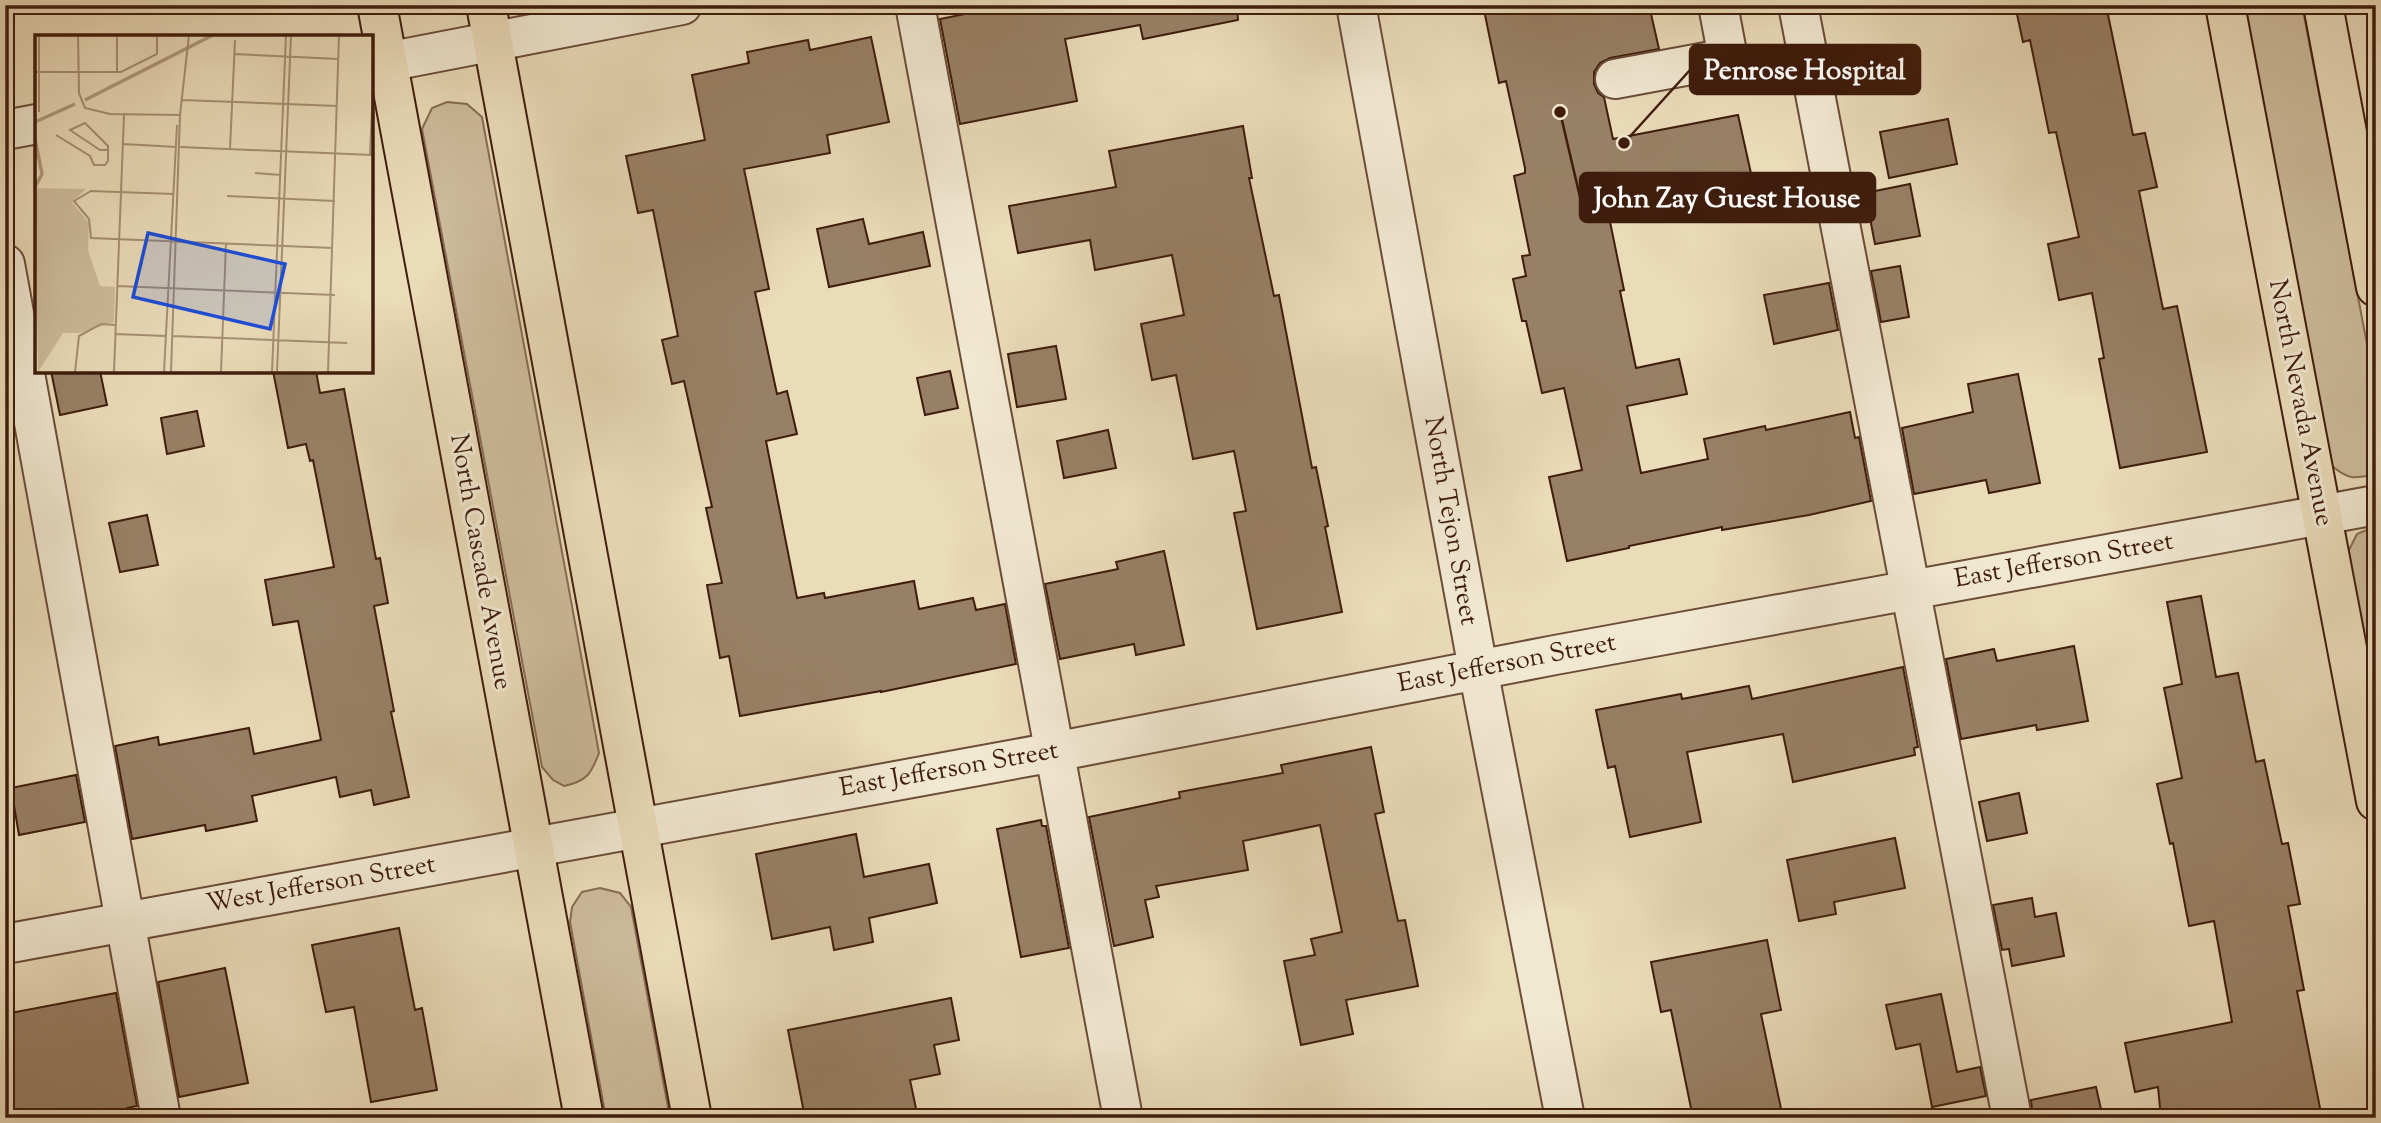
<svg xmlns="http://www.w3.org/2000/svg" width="2381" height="1123" viewBox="0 0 2381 1123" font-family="'Sorts Mill Goudy',serif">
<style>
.green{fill:#cdbb9c;stroke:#866c54;stroke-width:2}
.building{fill:#988066;stroke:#3f1d0c;stroke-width:2}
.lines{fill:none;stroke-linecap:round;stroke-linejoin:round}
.minor-casing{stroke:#6a4c37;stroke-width:42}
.major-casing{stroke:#3f1d0c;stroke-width:42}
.minor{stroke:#f1e8d2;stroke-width:38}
.major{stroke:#eadbb9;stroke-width:38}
.labels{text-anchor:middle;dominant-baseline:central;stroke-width:6;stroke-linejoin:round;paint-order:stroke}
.street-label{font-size:26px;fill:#3f1d0c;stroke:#f1e8d2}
.inset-river{fill:none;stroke:#b09a7e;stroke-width:3.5}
.inset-road{fill:none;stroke:#a68f74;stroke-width:2}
.view{fill:#1d4ed8;fill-opacity:0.15;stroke:#1d4ed8;stroke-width:3.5}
.inset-edge{fill:none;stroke:#3f1d0c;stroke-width:3.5}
.leader{fill:none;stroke:#3f1d0c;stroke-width:2.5}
.callout-dot{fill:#3f1d0c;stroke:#f1e8d2;stroke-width:2.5}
.callout{fill:#3f1d0c;stroke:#3f1d0c;stroke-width:2.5}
.callout-label{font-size:28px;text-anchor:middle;font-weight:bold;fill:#fff}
</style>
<rect width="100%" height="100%" fill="#eadbb9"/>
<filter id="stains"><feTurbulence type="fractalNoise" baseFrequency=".00286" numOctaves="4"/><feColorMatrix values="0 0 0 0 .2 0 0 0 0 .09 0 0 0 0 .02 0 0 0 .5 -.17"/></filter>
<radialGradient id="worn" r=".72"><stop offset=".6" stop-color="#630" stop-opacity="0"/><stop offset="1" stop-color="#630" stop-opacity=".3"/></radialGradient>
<path class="green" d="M 2245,5 L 2302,5 L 2376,391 L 2376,474 C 2354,479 2348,480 2331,465 Z
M 447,102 L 467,104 L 482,117 L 599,753 C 591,774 587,781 564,786 L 553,780 L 542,767 L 422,129 L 432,108 Z
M 2376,526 L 2376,697 L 2348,552 L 2357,534 Z
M 600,888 L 620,893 L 631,907 L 670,1118 L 606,1118 L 570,922 L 572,907 L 582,892 Z"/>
<path class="building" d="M 1010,5 L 1237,5 L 1238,20 L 1143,39 L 1140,25 L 1065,39 L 1077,101 L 960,124 L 940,19 Z
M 1483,5 L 1649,5 L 1659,49 L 1610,58 L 1600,63 L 1594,72 L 1594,84 L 1598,93 L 1604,97 L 1613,139 L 1738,115 L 1752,178 L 1696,190 L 1697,194 L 1666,201 L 1664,195 L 1607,207 L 1624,290 L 1620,291 L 1636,368 L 1679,359 L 1687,394 L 1627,406 L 1641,473 L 1708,459 L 1704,439 L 1765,426 L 1766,430 L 1850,412 L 1855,438 L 1859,437 L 1871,501 L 1809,515 L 1722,530 L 1722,527 L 1629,546 L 1629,548 L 1567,561 L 1549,477 L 1582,470 L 1564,388 L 1542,393 L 1526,321 L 1522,321 L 1513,279 L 1526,276 L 1522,256 L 1530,255 L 1514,176 L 1525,173 L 1525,168 L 1506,81 L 1499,83 Z
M 2015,5 L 2106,5 L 2133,135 L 2145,133 L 2157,187 L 2139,191 L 2163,309 L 2177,306 L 2207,452 L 2120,468 L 2099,359 L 2104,358 L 2092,293 L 2059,300 L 2048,244 L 2079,237 L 2056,132 L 2049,133 L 2030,40 L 2023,42 Z
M 871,37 L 889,122 L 827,135 L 830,153 L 744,169 L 769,289 L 755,292 L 777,394 L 787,391 L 797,434 L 766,441 L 797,598 L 824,593 L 825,598 L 914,581 L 919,609 L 973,598 L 976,610 L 1005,604 L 1016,664 L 881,692 L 881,691 L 740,716 L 729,656 L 720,658 L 707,585 L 722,583 L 706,508 L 712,507 L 684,381 L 672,384 L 662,340 L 678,336 L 653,210 L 638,213 L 626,156 L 705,140 L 692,75 L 749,63 L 747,52 L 808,40 L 810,50 Z
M 1948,119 L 1957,164 L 1889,178 L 1880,132 Z
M 1243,126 L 1252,178 L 1249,178 L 1274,296 L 1279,295 L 1312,468 L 1316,467 L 1328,526 L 1325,527 L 1342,612 L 1257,629 L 1234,513 L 1246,511 L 1234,451 L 1193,459 L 1176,375 L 1152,380 L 1141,324 L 1184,315 L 1172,255 L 1095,270 L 1090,240 L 1018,253 L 1009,206 L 1116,187 L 1109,151 Z
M 1910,184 L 1920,236 L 1875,244 L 1865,193 Z
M 863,219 L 869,244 L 923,232 L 930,266 L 829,287 L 817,229 Z
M 1900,266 L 1909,317 L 1881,322 L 1871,271 Z
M 1829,283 L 1838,330 L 1774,344 L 1764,295 Z
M 1056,346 L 1066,399 L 1017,407 L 1008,354 Z
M 51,371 L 100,371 L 107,405 L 60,415 Z
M 273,371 L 316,371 L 320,393 L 344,389 L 376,559 L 380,558 L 388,603 L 374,606 L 394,711 L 391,712 L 409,797 L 374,805 L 371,790 L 340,797 L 336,777 L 252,796 L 257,821 L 206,831 L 205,825 L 132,839 L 115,746 L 158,737 L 159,745 L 249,728 L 254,754 L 321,740 L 298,621 L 273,625 L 265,580 L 334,567 L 313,460 L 310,461 L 306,444 L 288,448 Z
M 950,371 L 958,408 L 925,415 L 917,378 Z
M 2018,374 L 2040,483 L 1989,493 L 1986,480 L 1914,494 L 1902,428 L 1973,412 L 1968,384 Z
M 197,411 L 204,446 L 167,454 L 161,418 Z
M 1108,430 L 1116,468 L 1064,478 L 1057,441 Z
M 147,515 L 158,565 L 120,572 L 109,523 Z
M 1164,551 L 1184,645 L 1136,655 L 1134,644 L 1060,659 L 1045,584 L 1118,569 L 1116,562 Z
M 2201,596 L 2216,677 L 2238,673 L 2256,762 L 2264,760 L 2282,844 L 2288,843 L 2300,904 L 2288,906 L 2304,990 L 2297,991 L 2322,1118 L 2161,1118 L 2158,1087 L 2135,1092 L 2125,1043 L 2232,1022 L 2214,921 L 2189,926 L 2173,843 L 2170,844 L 2157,784 L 2182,778 L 2164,688 L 2182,684 L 2167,602 Z
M 2074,646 L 2088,721 L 2037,730 L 2036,725 L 1961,739 L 1946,659 L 1994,649 L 1997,661 Z
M 1903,667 L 1918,747 L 1914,748 L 1915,755 L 1793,782 L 1783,734 L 1687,752 L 1701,822 L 1630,837 L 1615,766 L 1608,768 L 1596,710 L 1681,694 L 1682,699 L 1749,686 L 1752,699 Z
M 1371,747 L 1384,812 L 1375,814 L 1398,921 L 1405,920 L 1418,986 L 1346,1000 L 1353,1034 L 1301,1045 L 1284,961 L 1315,955 L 1311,939 L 1342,932 L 1320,825 L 1243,841 L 1248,870 L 1156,886 L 1159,897 L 1145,900 L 1153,937 L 1114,946 L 1089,817 L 1180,798 L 1179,792 L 1283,773 L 1281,765 Z
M 76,775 L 85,822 L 19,835 L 11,788 Z
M 2019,793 L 2027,833 L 1987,841 L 1979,802 Z
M 1041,820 L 1042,826 L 1046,826 L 1069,948 L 1021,957 L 997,829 Z
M 856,834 L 864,877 L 929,864 L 937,903 L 869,918 L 873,942 L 834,950 L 830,927 L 772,939 L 756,854 Z
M 1895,838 L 1905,888 L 1834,902 L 1836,914 L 1799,921 L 1787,860 Z
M 2032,898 L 2035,917 L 2056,913 L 2064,956 L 2012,966 L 2009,949 L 2002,950 L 1993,905 Z
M 399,928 L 415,1010 L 422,1008 L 437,1090 L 371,1102 L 354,1007 L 326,1012 L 312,945 Z
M 1767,940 L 1781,1010 L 1761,1014 L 1783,1118 L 1693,1118 L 1671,1010 L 1661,1012 L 1651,962 Z
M 225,968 L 248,1083 L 179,1097 L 158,982 Z
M 116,993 L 137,1106 L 127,1108 L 129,1118 L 88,1118 L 87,1109 L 44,1118 L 5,1118 L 5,1014 Z
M 1941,994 L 1957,1072 L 1980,1067 L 1986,1096 L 1932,1107 L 1920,1044 L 1896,1049 L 1886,1005 Z
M 951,998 L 959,1040 L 934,1045 L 940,1074 L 910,1080 L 918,1118 L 805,1118 L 788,1030 Z
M 2096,1087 L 2103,1118 L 2033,1118 L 2031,1100 Z"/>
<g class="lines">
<g class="minor-casing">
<path id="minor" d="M 915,5 L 1123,1118
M 1356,5 L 1478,669 L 1565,1118
M 1798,5 L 2012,1118
M 371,65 L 682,5
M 1615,79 L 1728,58 L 1718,5
M 5,130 L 37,124
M 5,264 L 161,1118
M 5,944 L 1054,752 L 1555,655 L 2376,505"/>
</g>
<g class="major-casing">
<path id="major" d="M 377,5 L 584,1118
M 486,5 L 692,1118
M 2225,5 L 2376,801
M 2323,5 L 2376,287"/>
</g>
<use href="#minor" class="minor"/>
<use href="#major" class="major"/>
</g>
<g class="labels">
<g class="street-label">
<text transform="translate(2300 403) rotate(79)">North Nevada Avenue</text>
<text transform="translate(1450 521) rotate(80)">North Tejon Street</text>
<text transform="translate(2064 561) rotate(-10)">East Jefferson Street</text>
<text transform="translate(480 562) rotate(80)">North Cascade Avenue</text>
<text transform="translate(1507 664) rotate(-11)">East Jefferson Street</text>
<text transform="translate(949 770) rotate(-10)">East Jefferson Street</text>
<text transform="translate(321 885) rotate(-10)">West Jefferson Street</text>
</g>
</g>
<g transform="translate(35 35)">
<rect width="338" height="338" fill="#eadbb9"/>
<path d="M 0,153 L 51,154 L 37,167 L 54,188 L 53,215 L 65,251 L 80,252 L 79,287 L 45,298 L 28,298 L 3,337 Z" fill="#cdbb9c"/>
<path class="inset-river" d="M 50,65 L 178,0M 0,87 L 40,69M 0,104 L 7,139 L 0,152"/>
<path class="inset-road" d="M 43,0 L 44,58 L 50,73 L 75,79 L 145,80M 199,19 L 304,24M 0,37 L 86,37 L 122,19 L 122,0M 82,37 L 82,0M 147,65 L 302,71M 4,77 L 4,0M 21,100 L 55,121 L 59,130 L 70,130 L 73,126 L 73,111 L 50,88 L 35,95 L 65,115 L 73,115M 88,109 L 142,112M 145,112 L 338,120M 195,114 L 200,5M 335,120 L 338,51M 220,138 L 246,140M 139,159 L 56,156 L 39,166 L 54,184 L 56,203 L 298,213M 192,161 L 300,166M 82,251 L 300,260M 80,299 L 131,301M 138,301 L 312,308M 40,337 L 44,301 L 66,289 L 81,290M 79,337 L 89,80M 129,337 L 142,90M 136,337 L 145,80 L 154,0M 186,337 L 191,208M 237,337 L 251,0M 242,337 L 256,0M 293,337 L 304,0"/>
<path class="view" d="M 113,198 L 250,229 L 235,294 L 98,262 Z"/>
<rect width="338" height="338" class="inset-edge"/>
</g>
<path class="leader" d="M1624 143L1690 70M1560 112L1580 197"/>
<g class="callout-dot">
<circle cx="1624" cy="143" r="7"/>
<circle cx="1560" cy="112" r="7"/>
</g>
<g class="callout">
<rect x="1690" y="45" width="230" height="49" rx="7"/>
<rect x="1580" y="173" width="295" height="49" rx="7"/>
</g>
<g class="callout-label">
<text x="1805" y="79">Penrose Hospital</text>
<text x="1727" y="207">John Zay Guest House</text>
</g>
<rect width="2381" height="1123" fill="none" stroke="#eadbb9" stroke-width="28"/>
<rect x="7" y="7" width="2367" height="1109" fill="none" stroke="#3f1d0c" stroke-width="3.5"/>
<rect x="14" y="14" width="2353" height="1095" fill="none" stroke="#3f1d0c" stroke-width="2"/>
<rect width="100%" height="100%" filter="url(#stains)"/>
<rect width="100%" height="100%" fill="url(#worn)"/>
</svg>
